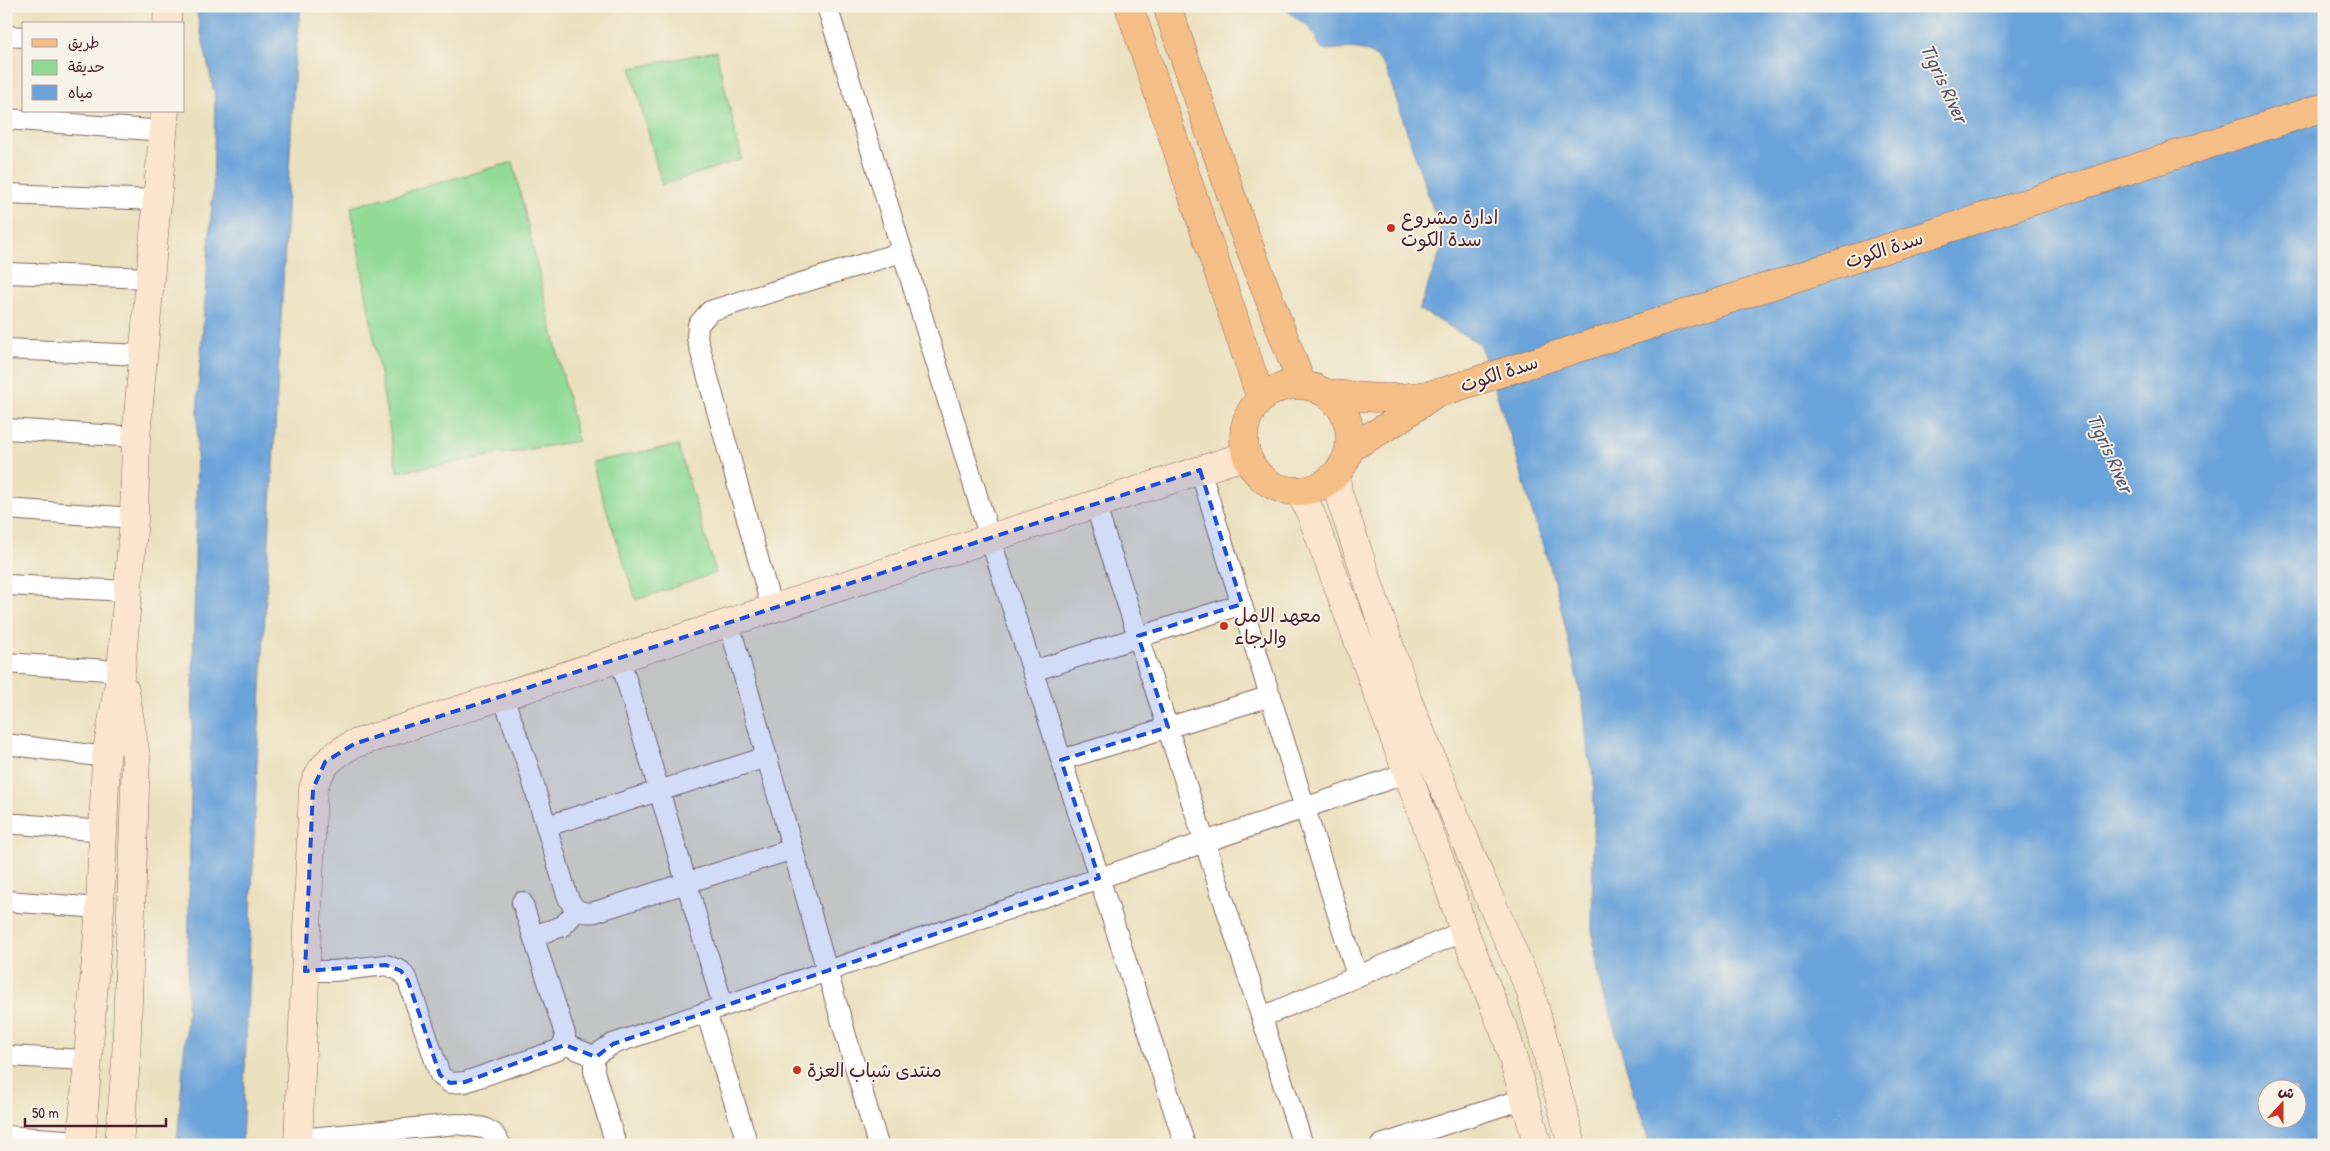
<svg xmlns="http://www.w3.org/2000/svg" width="2330" height="1151" viewBox="0 0 2330 1151" font-family="'Patrick Hand','Playpen Sans Arabic',sans-serif">
<style>
.green{fill:#90da96;stroke:#6d7c60}
.water{fill:#6aa3d9;stroke:#5a6182;fill-rule:evenodd}
.lines{fill:none;stroke-linecap:round;stroke-linejoin:round}
.street-casing{stroke:#82635e;stroke-width:22}
.secondary-casing{stroke:#82635e;stroke-width:29}
.primary-casing{stroke:#82635e;stroke-width:29}
.street{stroke:#fff;stroke-width:20}
.secondary{stroke:#fbe5cf;stroke-width:28}
.primary{stroke:#f6be87;stroke-width:28}
.marked{fill:#1d4ed8;fill-opacity:0.2;stroke:#1d4ed8;stroke-width:4;stroke-dasharray:10 6;stroke-linejoin:round}
.poi-dot{fill:#c8321e;stroke:#f7f3e8;stroke-width:2}
.labels{text-anchor:middle;dominant-baseline:central;stroke-width:4;stroke-linejoin:round;paint-order:stroke}
.poi-label{font-size:19px;fill:#4a1f2b;stroke:#f7f3e8;text-anchor:start}
.street-label{font-size:19px;fill:#4a1f2b;stroke:#f7f3e8}
.water-label{font-size:20px;font-style:italic;fill:#575471;stroke:#f7f3e8}
</style>
<rect width="100%" height="100%" fill="#f7f3e8"/>
<filter id="ink" filterUnits="userSpaceOnUse"><feTurbulence type="fractalNoise" baseFrequency=".02" numOctaves="2"/><feDisplacementMap in="SourceGraphic" scale="10" xChannelSelector="R" yChannelSelector="G"/><feConvolveMatrix kernelMatrix="1 2 1 2 8 2 1 2 1" color-interpolation-filters="sRGB"/></filter>
<filter id="wash" filterUnits="userSpaceOnUse"><feTurbulence type="fractalNoise" baseFrequency=".0096" numOctaves="4" result="noise"/><feDisplacementMap in="SourceGraphic" scale="20" xChannelSelector="R" yChannelSelector="G"/><feGaussianBlur stdDeviation="1.12" result="paint"/><feColorMatrix in="noise" values="0 0 0 0 0 0 0 0 0 0 0 0 0 0 0 0 0 1.4 0 .05"/><feComposite in="paint" operator="in"/></filter>
<g filter="url(#wash)">
<rect width="100%" height="100%" fill="#ebe0be"/>
<path class="green" d="M 716,51 L 742,159 L 662,185 L 631,68 Z
M 513,162 L 578,441 L 397,472 L 351,207 Z
M 678,445 L 716,573 L 636,600 L 591,462 Z"/>
<path class="water" d="M 198,6 L 301,6 L 295,61 L 257,763 L 242,1145 L 177,1145 L 187,1015 L 198,394 L 213,189 L 215,97 L 197,14 Z
M 1283,6 L 2324,6 L 2324,1145 L 1650,1145 L 1599,978 L 1592,929 L 1594,776 L 1588,756 L 1584,709 L 1557,590 L 1532,512 L 1513,444 L 1480,344 L 1419,309 L 1444,242 L 1386,69 C 1369,42 1350,49 1322,50 L 1310,27 L 1296,18 ZM 2268,1088 L 2298,1088 L 2298,1118 L 2268,1118 Z"/>
</g>
<g filter="url(#ink)">
<g class="lines">
<g class="street-casing">
<path id="street" d="M 827,6 L 990,538 L 1185,1145
M 6,36 L 24,37
M 6,119 L 164,131
M 6,194 L 156,200
M 6,273 L 151,278
M 6,349 L 142,355
M 6,429 L 136,437
M 1200,470 L 1357,976
M 1095,504 L 1303,1145
M 6,509 L 134,518
M 6,585 L 128,591
M 772,609 L 697,338 L 698,325 L 710,311 L 902,252
M 729,623 L 827,971 L 878,1145
M 620,659 L 723,1006
M 6,663 L 121,671
M 1033,671 L 1242,604
M 503,697 L 528,766 L 567,895 C 573,910 580,914 595,912 L 793,849
M 6,744 L 106,757
M 1061,760 L 1271,696
M 6,823 L 103,831
M 547,826 L 767,757
M 6,901 L 100,908
M 533,936 L 563,926 L 577,910
M 305,971 L 334,971 L 386,965 L 401,971 L 408,981 L 440,1075 L 450,1083 L 465,1082 L 558,1050 L 565,1042 L 565,1034 L 522,902
M 706,1012 L 748,1145
M 1262,1017 L 1464,931
M 564,1044 L 596,1057
M 6,1056 L 87,1060
M 6,1136 L 81,1141
M 299,1139 L 457,1124 L 484,1128 L 493,1133 L 501,1145
M 616,1145 L 594,1071 L 594,1060 L 598,1053 L 613,1044 L 1407,773
M 1381,1145 L 1526,1098"/>
</g>
<g class="secondary-casing">
<path id="secondary" d="M 167,24 L 168,6
M 1336,474 L 1338,492 L 1408,701 L 1481,879 L 1530,990 L 1572,1145
M 1299,491 L 1311,514 L 1443,869 L 1464,931 L 1507,1038 L 1538,1145
M 81,1145 L 100,908 L 106,757 L 121,671 L 134,518 L 136,437 L 165,111
M 119,1145 L 126,1061 L 136,757 L 125,690
M 298,1145 L 313,789 C 320,766 332,755 354,744 L 1247,455"/>
</g>
<g class="primary-casing">
<path id="primary" d="M 1129,6 L 1261,399
M 1167,6 L 1242,227 L 1302,385
M1244 438a53 53 0 1 1 106 0a53 53 0 1 1-106 0Z
M 1325,393 C 1365,398 1406,402 1445,391 L 2324,107
M 1349,449 L 1393,423 L 1433,395"/>
</g>
<use href="#street" class="street"/>
<use href="#secondary" class="secondary"/>
<use href="#primary" class="primary"/>
</g>
</g>
<path class="marked" d="M 1200,470 L 1242,604 L 1138,636 L 1168,727 L 1061,760 L 1099,878 L 613,1044 L 596,1057 L 565,1045 L 465,1082 L 450,1083 L 440,1075 L 408,981 L 401,971 L 386,965 L 305,971 L 313,789 L 325,762 L 354,744 Z"/>
<g class="poi-dot">
<circle cx="1391" cy="228" r="5"/>
<circle cx="1224" cy="626" r="5"/>
<circle cx="797" cy="1070" r="5"/>
</g>
<g class="labels">
<g class="poi-label">
<text x="1401" y="217">ادارة مشروع<tspan x="1401" dy="22">سدة الكوت</tspan></text>
<text x="1234" y="615">معهد الامل<tspan x="1234" dy="22">والرجاء</tspan></text>
<text x="807" y="1070">منتدى شباب العزة</text>
</g>
<g class="street-label">
<text transform="translate(1884 249) rotate(-18)">سدة الكوت</text>
<text transform="translate(1499 373) rotate(-18)">سدة الكوت</text>
</g>
<g class="water-label">
<text transform="translate(1945 83) rotate(65)">Tigris River</text>
<text transform="translate(2111 453) rotate(66)">Tigris River</text>
</g>
</g>
<rect width="2330" height="1151" fill="none" stroke="#f7f3e8" stroke-width="25"/>
<rect x="22" y="22" width="162" height="90" fill="#f7f3e8" stroke="#b29e9c"/>
<rect x="32" y="39" width="25" height="8" fill="#f6be87" stroke="#b29e9c"/>
<text x="68" y="48" font-size="15" fill="#4a1f2b">طريق</text>
<rect x="32" y="60" width="25" height="15" fill="#90da96" stroke="#b29e9c"/>
<text x="68" y="72" font-size="15" fill="#4a1f2b">حديقة</text>
<rect x="32" y="85" width="25" height="15" fill="#6aa3d9" stroke="#b29e9c"/>
<text x="68" y="98" font-size="15" fill="#4a1f2b">مياه</text>
<g transform="translate(2282 1104) rotate(21)"><circle r="24" fill="#f7f3e8" stroke="#b29e9c"/>
<path d="M0-4L9 19L0 12L-9 19Z" fill="#c8321e"/>
<text y="-8" font-size="14" font-weight="bold" text-anchor="middle" fill="#4a1f2b">ش</text>
</g>
<path d="M25 1118v8h141v-8" fill="none" stroke="#4a1f2b" stroke-width="2.5"/>
<text x="32" y="1118" font-size="15" fill="#4a1f2b" stroke="#f7f3e8" stroke-width="4" paint-order="stroke">50 m</text>
</svg>
